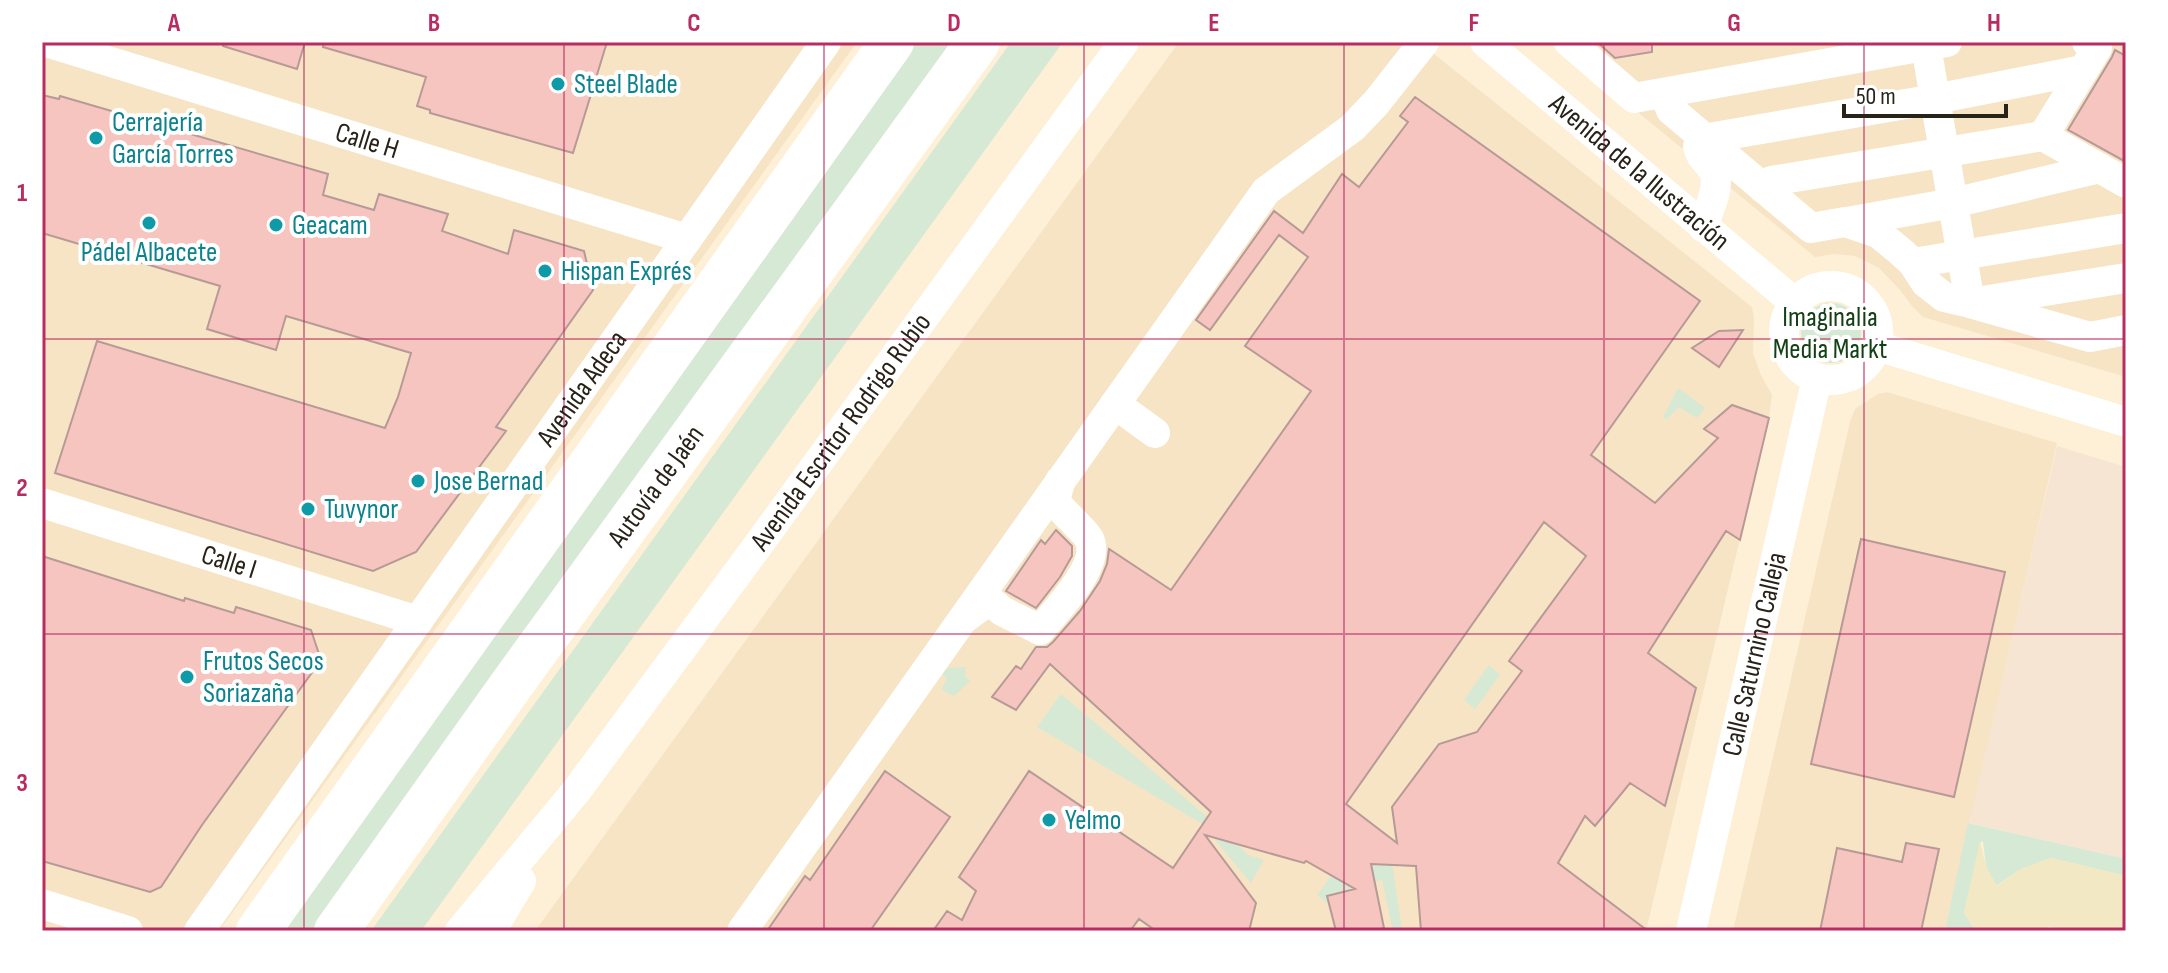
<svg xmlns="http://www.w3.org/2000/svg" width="2168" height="973" viewBox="0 0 2168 973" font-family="'Sofia Sans Condensed',sans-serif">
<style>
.built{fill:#f6e4c5}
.education{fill:#f6e5d3}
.green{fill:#d5e9d4}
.sand{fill:#f2e8c3}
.building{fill:#f6c5c0;stroke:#b79996;stroke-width:2;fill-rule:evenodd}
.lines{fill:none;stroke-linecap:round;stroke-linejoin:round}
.minor{stroke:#fff;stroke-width:30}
.highway{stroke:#fff;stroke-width:44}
.grid{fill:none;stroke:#b92c61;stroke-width:2;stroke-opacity:0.55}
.culture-dot{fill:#0f9aa8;stroke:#fff;stroke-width:3}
.labels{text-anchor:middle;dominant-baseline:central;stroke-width:8;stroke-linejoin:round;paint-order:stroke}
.culture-label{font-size:28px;fill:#0d838f;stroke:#fff;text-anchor:start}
.street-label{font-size:28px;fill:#282319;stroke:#fff}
.park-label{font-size:28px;fill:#134014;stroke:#fff}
.neatline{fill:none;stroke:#b92c61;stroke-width:3}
.grid-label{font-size:26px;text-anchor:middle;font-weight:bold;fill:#b92c61}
</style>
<rect width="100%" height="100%" fill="#fef0d7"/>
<path class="built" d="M 42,42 L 857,42 L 219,931 L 42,931 Z
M 1179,42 L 1419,42 L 1752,307 L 1754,318 L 1753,353 L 1761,375 L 1772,395 L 1769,418 L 1646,931 L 535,931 Z
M 1552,42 L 2126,42 L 2126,377 L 1923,317 L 1911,305 L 1900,290 L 1879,268 L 1855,256 L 1834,254 L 1815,257 Z
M 1887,392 L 2057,443 L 1945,931 L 1733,931 L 1850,422 L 1855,409 L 1878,394 Z"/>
<path class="education" d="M 2057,446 L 2126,467 L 2126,859 L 1969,823 Z"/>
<path class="green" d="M 911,42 L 953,42 L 320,931 L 279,931 Z
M 1011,42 L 1063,42 L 421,931 L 371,931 Z
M1801 333a30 30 0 1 1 60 0a30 30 0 1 1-60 0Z
M 1678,388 L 1705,408 L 1697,418 L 1679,407 L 1667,419 L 1663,418 Z
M 1489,665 L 1500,675 L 1475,709 L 1464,700 Z
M 966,667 L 965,676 L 970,681 L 954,696 L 941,689 L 947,679 L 942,673 L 949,668 Z
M 1061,694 L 1224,831 L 1248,855 L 1264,860 L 1251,883 L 1201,823 L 1037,727 Z
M 1968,823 L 2126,859 L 2126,876 L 2051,858 L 2019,870 L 1996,886 L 1986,866 L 1983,842 L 1981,841 L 1964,913 L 1976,931 L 1945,931 Z
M 1390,848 L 1402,931 L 1394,931 L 1392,927 L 1382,880 L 1328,895 L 1330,906 L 1317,895 L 1332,875 L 1374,852 Z"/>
<path class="sand" d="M 1980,841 L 1986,866 L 1997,886 L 2019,870 L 2051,858 L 2126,876 L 2126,931 L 2072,931 L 2048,926 L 2047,931 L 1976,931 L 1964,913 Z"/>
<path class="building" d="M 223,42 L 305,42 L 297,69 L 223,46 Z
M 324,42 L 607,42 L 573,153 L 430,113 L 430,110 L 417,106 L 426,77 L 323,47 Z
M 1597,42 L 1652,42 L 1652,52 L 1615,58 Z
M 2115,50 L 2126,56 L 2126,162 L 2068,130 L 2112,57 Z
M 42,95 L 59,99 L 60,96 L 328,174 L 323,195 L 374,210 L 379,194 L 448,214 L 442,231 L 508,254 L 514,230 L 584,251 L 593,290 L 496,427 L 506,431 L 416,552 L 373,571 L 55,473 L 97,341 L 385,428 L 398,397 L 411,353 L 286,316 L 276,350 L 207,329 L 220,286 L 42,233 Z
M 1415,97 L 1700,301 L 1591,455 L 1655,503 L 1718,438 L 1704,429 L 1732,405 L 1769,418 L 1740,540 L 1726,531 L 1648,653 L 1696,688 L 1665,806 L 1630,783 L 1595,826 L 1585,816 L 1558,863 L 1648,931 L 1421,931 L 1416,866 L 1371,864 L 1384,928 L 1373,931 L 1336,931 L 1327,896 L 1355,889 L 1306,861 L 1304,863 L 1205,835 L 1256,903 L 1249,931 L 1156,931 L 1139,919 L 1130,931 L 933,931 L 947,911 L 962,920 L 976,891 L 959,877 L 1029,771 L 1173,868 L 1211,812 L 1050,664 L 1016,710 L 992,697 L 1016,666 L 1021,669 L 1036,647 L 1047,647 L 1053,642 L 1080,611 L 1100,581 L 1107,564 L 1109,549 L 1171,590 L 1311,391 L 1245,346 L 1308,257 L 1279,235 L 1210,330 L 1196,320 L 1274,211 L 1303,233 L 1342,174 L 1359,187 L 1408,122 L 1400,116 ZM 1544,522 L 1586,556 L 1509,661 L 1522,671 L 1477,732 L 1439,744 L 1392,807 L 1397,843 L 1346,804 Z
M 1743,330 L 1719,367 L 1692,348 L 1719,331 Z
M 1056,530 L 1072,546 L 1072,556 L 1060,577 L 1036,608 L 1006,591 L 1041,540 L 1045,544 Z
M 1861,539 L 2005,572 L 1954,797 L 1811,764 Z
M 42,556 L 184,601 L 185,598 L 234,613 L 236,607 L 311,630 L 321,660 L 202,825 L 161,887 L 150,892 L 42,861 Z
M 885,771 L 950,817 L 870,931 L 767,931 L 805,876 L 810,880 Z
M 1906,843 L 1939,849 L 1921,931 L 1820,931 L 1837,848 L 1902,862 Z"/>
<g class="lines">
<g class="minor">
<path id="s1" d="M 46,42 L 687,239"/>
<path id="s2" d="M 1485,42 L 1795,303"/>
<path d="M 1569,42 L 1634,98 L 1947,42"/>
<path d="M 2087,42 L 2097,48 L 2043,136 L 2126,183"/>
<path d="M 1926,46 L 1970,303 L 2126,278"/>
<path d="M 1664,93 L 1671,110 L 1811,228 L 1845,222 L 1878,233 L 1900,251 L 1913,263 L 1926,283 L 1944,297 L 1970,303 L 2090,337 L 2126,330"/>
<path d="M 1763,188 L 1771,181 L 2043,136"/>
<path d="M 1847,222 L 1953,203 L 2100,168"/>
<path d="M 1703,227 C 1708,210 1723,184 1712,168 C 1706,160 1700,157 1698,146 L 1703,139 L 1935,99 L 2083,70"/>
<path d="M 1913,263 L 2126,228"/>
<circle cx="1831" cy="333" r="47"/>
<path d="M 1877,346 L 2126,422"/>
<path d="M 1115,404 L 1155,433"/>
<path id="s3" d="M 42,503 L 418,621"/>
<path d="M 965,618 L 989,600 L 1002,611 L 1040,630 C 1056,611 1102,564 1089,539 C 1086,532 1062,511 1055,502 L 1060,481"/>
<path d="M 42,904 L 128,931"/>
<path id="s4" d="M 199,931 L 826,42"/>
<path id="s5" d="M 460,931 L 577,790 L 756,548 L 1124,42"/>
<path d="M 491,931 L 521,881"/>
<path d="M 742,931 L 1266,191 L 1352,128 L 1376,103 L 1424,42"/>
<path id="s6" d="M 1691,931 L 1817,378"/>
</g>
<g class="highway">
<path d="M 258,931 L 892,42"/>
<path id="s7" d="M 336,931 L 512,684 L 978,42"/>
</g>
</g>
<path class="grid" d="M 304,42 L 304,931M 564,42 L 564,931M 824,42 L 824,931M 1084,42 L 1084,931M 1344,42 L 1344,931M 1604,42 L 1604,931M 1864,42 L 1864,931M 42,339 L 2126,339M 42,634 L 2126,634"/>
<g class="culture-dot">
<circle cx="558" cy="84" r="8"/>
<circle cx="96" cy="138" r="8"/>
<circle cx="149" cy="223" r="8"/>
<circle cx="276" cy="225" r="8"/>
<circle cx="545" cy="271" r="8"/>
<circle cx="418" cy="481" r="8"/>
<circle cx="308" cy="509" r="8"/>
<circle cx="187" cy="677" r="8"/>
<circle cx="1049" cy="820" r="8"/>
</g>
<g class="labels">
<g class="culture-label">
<text x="574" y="84">Steel Blade</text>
<text x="112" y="122">Cerrajería<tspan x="112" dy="32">García Torres</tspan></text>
<text x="292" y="225">Geacam</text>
<text x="149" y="252" text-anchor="middle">Pádel Albacete</text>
<text x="561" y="271">Hispan Exprés</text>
<text x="434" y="481">Jose Bernad</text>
<text x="324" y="509">Tuvynor</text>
<text x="203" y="661">Frutos Secos<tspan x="203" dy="32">Soriazaña</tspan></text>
<text x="1065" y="820">Yelmo</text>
</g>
<g class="street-label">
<text stroke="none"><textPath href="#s1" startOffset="336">Calle H</textPath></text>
<text stroke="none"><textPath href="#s2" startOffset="202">Avenida de la Ilustración</textPath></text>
<text stroke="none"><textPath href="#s4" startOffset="664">Avenida Adeca</textPath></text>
<text stroke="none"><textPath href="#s5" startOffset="628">Avenida Escritor Rodrigo Rubio</textPath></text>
<text stroke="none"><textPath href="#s7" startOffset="548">Autovía de Jaén</textPath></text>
<text stroke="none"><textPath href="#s3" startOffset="196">Calle I</textPath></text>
<text stroke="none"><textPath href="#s6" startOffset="284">Calle Saturnino Calleja</textPath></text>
</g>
<g class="park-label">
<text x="1830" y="317">Imaginalia<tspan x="1830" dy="32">Media Markt</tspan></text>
</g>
</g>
<rect width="2168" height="973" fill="none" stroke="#ffffff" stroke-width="88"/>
<path d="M1844 104v12h162v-12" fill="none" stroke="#282319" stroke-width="4"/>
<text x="1856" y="104" font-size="24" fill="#282319" stroke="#ffffff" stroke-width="6" paint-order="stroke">50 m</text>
<rect x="44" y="44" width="2080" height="885" class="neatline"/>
<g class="grid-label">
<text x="174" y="31">A</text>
<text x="434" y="31">B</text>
<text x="694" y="31">C</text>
<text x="954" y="31">D</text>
<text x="1214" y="31">E</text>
<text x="1474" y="31">F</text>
<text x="1734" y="31">G</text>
<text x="1994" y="31">H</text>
<text x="22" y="201">1</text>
<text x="22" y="496">2</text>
<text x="22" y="791">3</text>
</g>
</svg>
